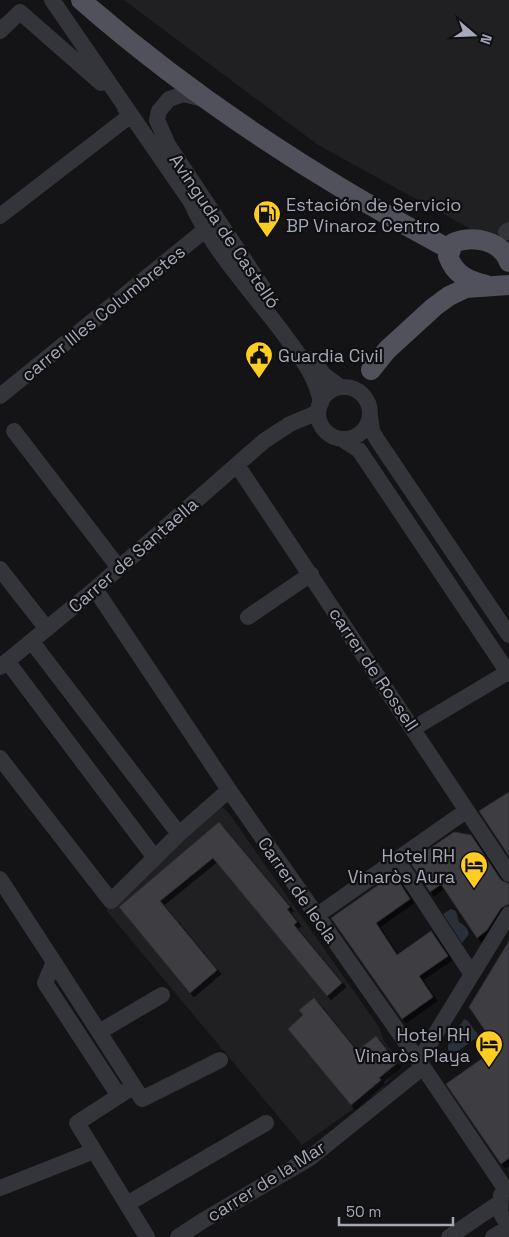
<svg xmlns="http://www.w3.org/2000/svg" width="509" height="1237" viewBox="0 0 509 1237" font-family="'Space Grotesk',sans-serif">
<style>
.built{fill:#201f22}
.water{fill:#29303a}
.building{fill:#3e3d43;stroke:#2e2d32;filter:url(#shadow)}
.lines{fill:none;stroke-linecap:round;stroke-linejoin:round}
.minor{stroke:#34353b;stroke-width:16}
.major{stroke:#50515a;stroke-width:20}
.labels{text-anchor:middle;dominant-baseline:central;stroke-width:4.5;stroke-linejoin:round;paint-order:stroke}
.poi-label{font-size:18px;fill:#a4a8b7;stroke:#0f0e10;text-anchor:start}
.street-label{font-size:18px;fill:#a4a8b7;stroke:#0f0e10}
</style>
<defs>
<filter id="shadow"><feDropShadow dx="4" dy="4" stdDeviation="0" flood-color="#0009"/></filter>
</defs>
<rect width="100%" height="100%" fill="#141315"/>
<path class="built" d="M 124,0 L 509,0 L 509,250 L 318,145 Z
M 221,806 L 228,812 L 379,1027 L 384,1041 L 401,1063 L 383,1088 L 302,1145 L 106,910 Z"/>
<path class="water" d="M 451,909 L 456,911 L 459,922 C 465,925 467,928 469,934 L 462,943 L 443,914 Z
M 464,1019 L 468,1021 L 479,1036 L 458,1051 L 451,1052 L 448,1050 L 448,1045 Z"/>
<path class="building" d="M 509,792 L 509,856 L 479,811 Z
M 219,822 L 290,907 L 287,909 L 297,922 L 294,925 L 342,983 L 327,996 L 213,858 L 160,901 L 217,970 L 190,993 L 119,907 Z
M 454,832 L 471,835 L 501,880 L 509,884 L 509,904 L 501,908 L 487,930 L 477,938 L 441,884 L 430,892 L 410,862 Z
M 394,874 L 410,899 L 376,923 L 397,955 L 431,931 L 448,956 L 419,976 L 433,997 L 402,1019 L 331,918 Z
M 509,941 L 509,1158 L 501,1164 L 446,1084 L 497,1048 L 469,1007 Z
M 314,998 L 357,1051 L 376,1036 L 397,1063 L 379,1078 L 381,1080 L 351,1105 L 288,1029 L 303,1015 L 299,1010 Z"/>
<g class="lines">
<path class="minor" d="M 52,0 L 191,202 C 210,247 253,293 283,333 C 299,355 316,375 321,403
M 20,12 L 101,83
M 0,31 L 20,12
M 203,99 L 184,94 L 169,99 L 159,111 L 157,120 L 168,145 L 265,291
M 0,216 L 131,115 L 125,108
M 506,232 L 509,230
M 312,359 L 324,375 L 340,387
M318 413a26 26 0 1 1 52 0a26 26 0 1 1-52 0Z
M 0,396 L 205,230
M 370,416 L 372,431 L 378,441 L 509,635
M 14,431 L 119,568
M 342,439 L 359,450 L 509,674
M 237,465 L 509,874
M 0,569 L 47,629
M 95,589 L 229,790 L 423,1067 L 504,1187
M 248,617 L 311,574
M 32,642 L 179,834
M 7,661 L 155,858
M 0,667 L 95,589 L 264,441 L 290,424 L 316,413 L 319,408
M 414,728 L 508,672
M 0,758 L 111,901 L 179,834 L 229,790
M 397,860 L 471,973
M 0,879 L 54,962
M 316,916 L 466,811
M 99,1032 L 162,995
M 419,1061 L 509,914
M 128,1090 L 77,1123 L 147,1237
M 119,1096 L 45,983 L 54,962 L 142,1099 L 220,1060
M 0,1188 L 94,1151
M 501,1195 L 500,1212 L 509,1227
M 127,1204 L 266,1123
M 178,1237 L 204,1220 L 310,1158 L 423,1067
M 449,1237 L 499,1203
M 493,1237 L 509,1227"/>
<path class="major" d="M 81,0 C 194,99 319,180 451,250
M 486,285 C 467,280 455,275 448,256 L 453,243 C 473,235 501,240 509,262
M 371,370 L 387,350 L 434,307 L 449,296 L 466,288 L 509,285"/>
</g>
<defs>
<g id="fuel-pin" transform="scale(1.4375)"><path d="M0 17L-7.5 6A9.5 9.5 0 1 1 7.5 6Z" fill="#fecd22" stroke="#0f0e10"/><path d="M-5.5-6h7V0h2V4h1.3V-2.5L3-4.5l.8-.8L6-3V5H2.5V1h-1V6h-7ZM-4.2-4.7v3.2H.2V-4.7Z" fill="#111"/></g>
<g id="civic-pin" transform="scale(1.4375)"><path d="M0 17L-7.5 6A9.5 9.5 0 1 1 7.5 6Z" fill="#fecd22" stroke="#0f0e10"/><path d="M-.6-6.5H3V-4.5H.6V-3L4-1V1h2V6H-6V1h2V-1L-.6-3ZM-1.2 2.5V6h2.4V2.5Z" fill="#111"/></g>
<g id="hotel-pin" transform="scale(1.4375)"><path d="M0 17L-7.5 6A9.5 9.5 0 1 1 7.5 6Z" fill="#fecd22" stroke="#0f0e10"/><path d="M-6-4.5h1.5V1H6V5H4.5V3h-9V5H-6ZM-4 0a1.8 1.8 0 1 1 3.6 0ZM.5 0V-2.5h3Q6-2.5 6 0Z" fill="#111"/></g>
</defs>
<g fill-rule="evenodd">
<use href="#fuel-pin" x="267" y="214"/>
<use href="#civic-pin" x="259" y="355"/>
<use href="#hotel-pin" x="474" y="865"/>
<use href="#hotel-pin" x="489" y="1044"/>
</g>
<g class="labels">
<g class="poi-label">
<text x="286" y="204">Estación de Servicio<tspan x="286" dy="21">BP Vinaroz Centro</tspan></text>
<text x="278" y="355">Guardia Civil</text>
<text x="455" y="855" text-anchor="end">Hotel RH<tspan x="455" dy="21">Vinaròs Aura</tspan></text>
<text x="470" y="1034" text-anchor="end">Hotel RH<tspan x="470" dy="21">Vinaròs Playa</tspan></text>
</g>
<g class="street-label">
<text transform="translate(225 231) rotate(56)">Avinguda de Castelló</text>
<text transform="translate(103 313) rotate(-39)">carrer Illes Columbretes</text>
<text transform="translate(133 555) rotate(-41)">Carrer de Santaella</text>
<text transform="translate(374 669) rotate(56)">carrer de Rossell</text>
<text transform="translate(298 890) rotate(55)">Carrer de Iecla</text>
<text transform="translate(266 1181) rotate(-32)">carrer de la Mar</text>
</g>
</g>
<g transform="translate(474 35) rotate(109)" stroke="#0f0e10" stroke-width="4" paint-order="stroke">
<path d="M0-4L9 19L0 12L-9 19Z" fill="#a4a8b7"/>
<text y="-8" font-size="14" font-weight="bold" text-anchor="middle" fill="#a4a8b7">N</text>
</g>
<path d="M339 1217v8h114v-8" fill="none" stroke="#a4a8b7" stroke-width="2.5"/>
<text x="346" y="1217" font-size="15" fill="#a4a8b7" stroke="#0f0e10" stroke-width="4" paint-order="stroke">50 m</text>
</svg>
